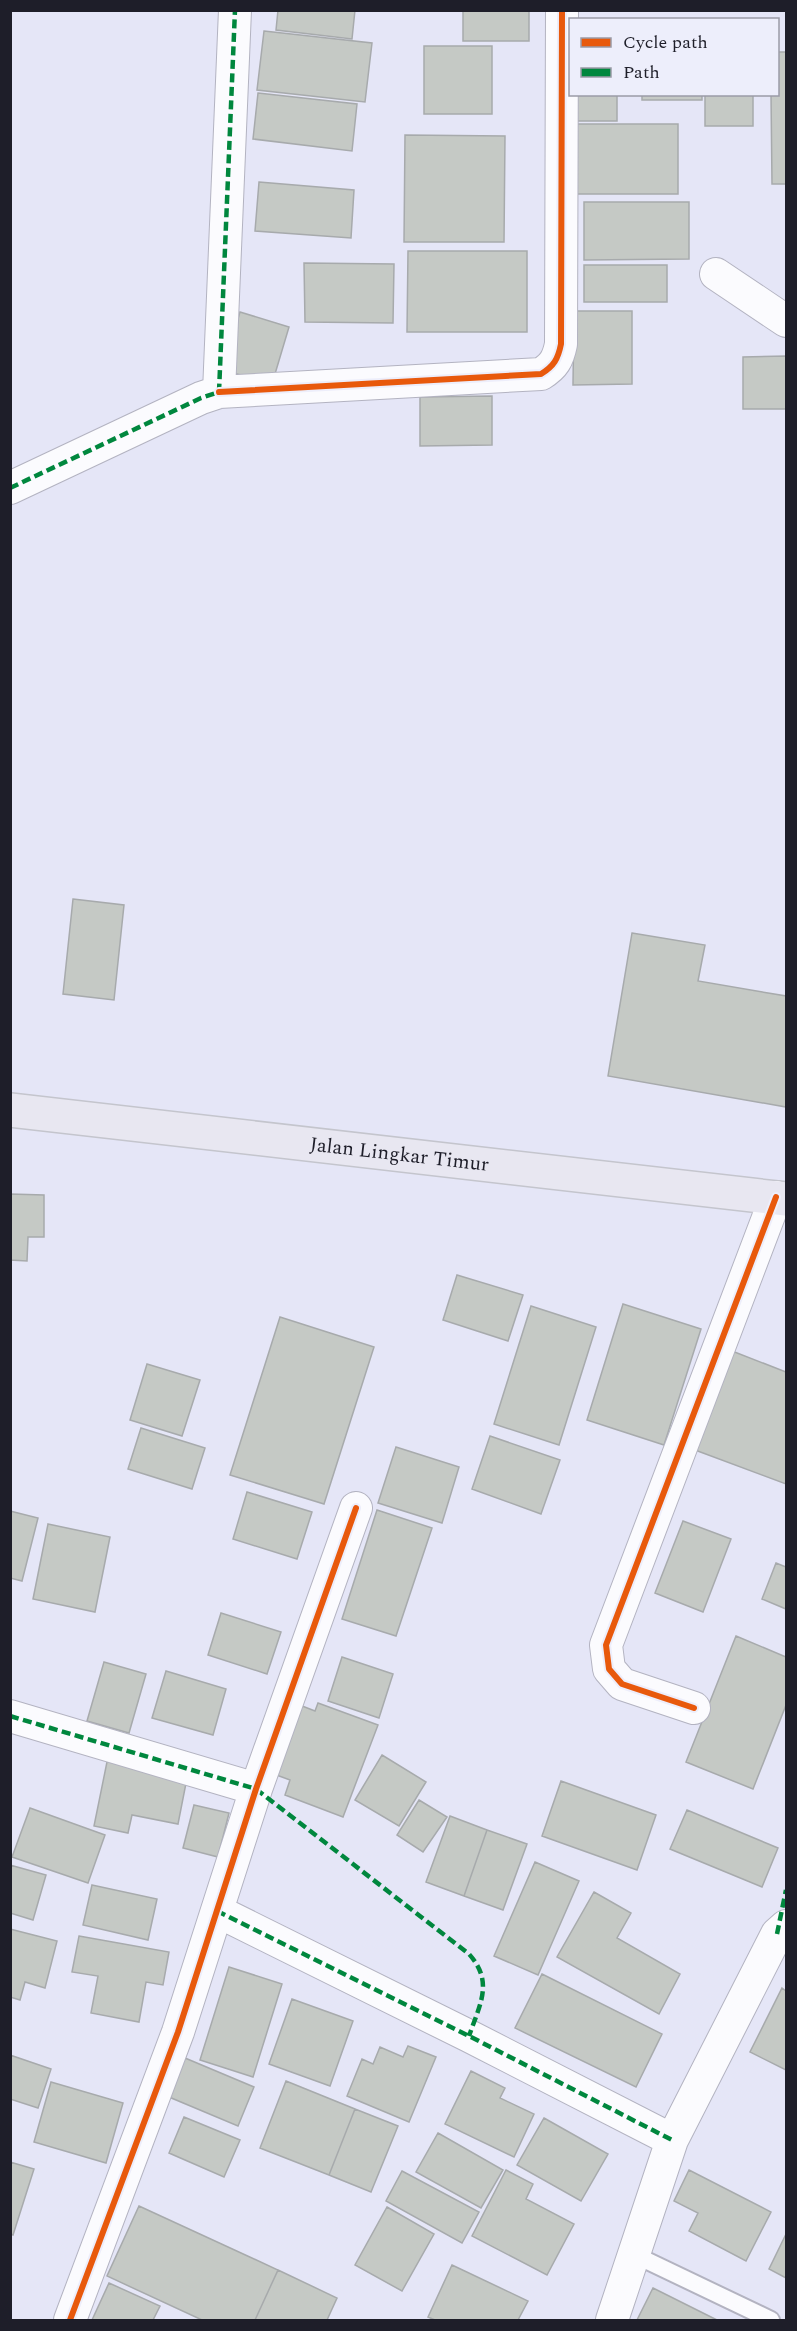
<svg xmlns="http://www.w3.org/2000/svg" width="797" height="2331" viewBox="0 0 797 2331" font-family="Spectral,serif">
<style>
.building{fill:#c5c9c5;stroke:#a7aaac;stroke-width:1.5}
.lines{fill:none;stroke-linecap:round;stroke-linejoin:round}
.service-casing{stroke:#b3b3c1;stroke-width:20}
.minor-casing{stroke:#b3b3c1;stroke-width:34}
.trunk-casing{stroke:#c4c5cd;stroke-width:36}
.service{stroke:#fbfbfe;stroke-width:16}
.minor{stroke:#fbfbfe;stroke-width:32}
.trunk{stroke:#e8e7f1;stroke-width:33}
.quiet{stroke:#00873e;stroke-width:4.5;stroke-dasharray:9 4.5;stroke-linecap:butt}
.cycleway-casing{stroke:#edeefb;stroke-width:10}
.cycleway{stroke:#e8590c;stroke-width:6}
.labels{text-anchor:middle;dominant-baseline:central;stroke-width:4.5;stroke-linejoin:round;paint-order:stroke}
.street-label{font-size:20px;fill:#1e1e29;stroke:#edeefb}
</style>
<rect width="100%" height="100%" fill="#e5e6f7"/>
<path class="building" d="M 278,10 L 355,10 L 352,39 L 276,30 Z
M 463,10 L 529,10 L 529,41 L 463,41 Z
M 264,31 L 372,43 L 365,102 L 257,90 Z
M 424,46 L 492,46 L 492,114 L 424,114 Z
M 778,52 L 786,52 L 786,184 L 772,184 L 771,94 L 778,94 Z
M 258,93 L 357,104 L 352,151 L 253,139 Z
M 570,94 L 617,94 L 617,121 L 568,121 Z
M 642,94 L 702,94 L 702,100 L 642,100 Z
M 705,94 L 753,94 L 753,126 L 705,126 Z
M 569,124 L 678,124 L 678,194 L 569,194 Z
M 405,135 L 505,136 L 504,242 L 404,242 Z
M 259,182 L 354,190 L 351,238 L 255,231 Z
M 584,202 L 689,202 L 689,259 L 584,260 Z
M 408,251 L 527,251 L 527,332 L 407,332 Z
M 304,263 L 394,264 L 393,323 L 305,322 Z
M 584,265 L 667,265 L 667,302 L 584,302 Z
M 574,311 L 632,311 L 632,384 L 573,385 Z
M 240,312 L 289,327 L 272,384 L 223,370 Z
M 786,356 L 786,409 L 743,409 L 743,357 Z
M 492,396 L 492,445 L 420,446 L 420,397 Z
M 73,899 L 124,905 L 114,1000 L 63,994 Z
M 632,933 L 705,945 L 698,981 L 786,996 L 786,1107 L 608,1076 Z
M 10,1194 L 44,1195 L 44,1237 L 28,1237 L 27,1261 L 10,1260 Z
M 457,1275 L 523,1295 L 508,1341 L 443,1320 Z
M 623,1304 L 701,1329 L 664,1445 L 587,1420 Z
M 531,1306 L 596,1327 L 559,1445 L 494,1424 Z
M 280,1317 L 374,1347 L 324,1504 L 230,1475 Z
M 732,1351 L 786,1372 L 786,1484 L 695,1450 Z
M 147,1364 L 200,1380 L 182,1436 L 130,1420 Z
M 141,1428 L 205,1448 L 192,1489 L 128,1469 Z
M 490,1436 L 560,1460 L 541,1514 L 472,1489 Z
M 396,1447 L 459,1467 L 442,1523 L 378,1503 Z
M 247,1492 L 312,1512 L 297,1559 L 233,1539 Z
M 377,1510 L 432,1528 L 396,1636 L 342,1619 Z
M 10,1511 L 38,1518 L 22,1581 L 10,1578 Z
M 683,1521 L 731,1539 L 703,1612 L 655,1593 Z
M 48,1524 L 110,1537 L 95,1612 L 33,1599 Z
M 776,1563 L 786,1567 L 786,1609 L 762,1599 Z
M 221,1613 L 281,1632 L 267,1674 L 208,1655 Z
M 736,1636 L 786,1657 L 786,1705 L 753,1789 L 686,1762 Z
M 342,1657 L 393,1674 L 379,1718 L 328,1701 Z
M 104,1662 L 146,1674 L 129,1733 L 87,1721 Z
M 166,1671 L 226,1689 L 213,1735 L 152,1718 Z
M 318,1703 L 378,1725 L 343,1817 L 285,1795 L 290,1780 L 271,1773 L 297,1704 L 315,1711 Z
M 382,1755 L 426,1782 L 399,1826 L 355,1800 Z
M 108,1757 L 188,1773 L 178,1824 L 132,1815 L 128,1833 L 94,1826 Z
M 561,1781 L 656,1815 L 637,1870 L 542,1836 Z
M 419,1800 L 447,1817 L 423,1852 L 397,1835 Z
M 194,1805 L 229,1813 L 218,1857 L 183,1848 Z
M 30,1808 L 105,1835 L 88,1883 L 12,1857 Z
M 687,1810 L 778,1848 L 762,1887 L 670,1849 Z
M 450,1816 L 487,1830 L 464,1896 L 426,1882 Z
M 487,1830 L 527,1844 L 503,1910 L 464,1896 Z
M 535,1862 L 579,1881 L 538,1975 L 494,1956 Z
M 10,1865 L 46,1875 L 33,1920 L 10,1913 Z
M 92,1885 L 157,1899 L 148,1940 L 83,1925 Z
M 594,1892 L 631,1913 L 617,1938 L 680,1974 L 659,2014 L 557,1957 Z
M 10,1929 L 57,1941 L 45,1988 L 25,1982 L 20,2000 L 10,1997 Z
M 79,1936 L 169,1952 L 163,1985 L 146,1982 L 139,2022 L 91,2013 L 98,1976 L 72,1972 Z
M 229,1967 L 282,1984 L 253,2077 L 200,2060 Z
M 542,1974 L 662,2034 L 636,2087 L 515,2028 Z
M 782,1988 L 786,1991 L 786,2070 L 750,2052 Z
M 292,1999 L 353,2021 L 330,2086 L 269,2064 Z
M 408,2046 L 436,2057 L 409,2122 L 347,2096 L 362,2059 L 373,2064 L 380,2047 L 403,2057 Z
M 10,2055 L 51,2069 L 38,2108 L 10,2099 Z
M 185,2058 L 254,2087 L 238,2126 L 169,2097 Z
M 471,2071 L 505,2088 L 500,2098 L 534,2114 L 514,2157 L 445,2124 Z
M 286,2081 L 355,2109 L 329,2175 L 260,2148 Z
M 51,2082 L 123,2103 L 106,2163 L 34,2142 Z
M 355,2109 L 398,2126 L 371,2192 L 329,2175 Z
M 184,2117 L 240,2140 L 224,2177 L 169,2153 Z
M 544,2118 L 608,2154 L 581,2201 L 517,2165 Z
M 438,2133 L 503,2170 L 481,2208 L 416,2172 Z
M 10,2162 L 34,2169 L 13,2235 L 10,2234 Z
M 506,2170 L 533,2184 L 526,2199 L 574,2224 L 547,2275 L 472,2236 Z
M 689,2170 L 771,2212 L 746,2261 L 689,2231 L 698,2213 L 674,2201 Z
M 402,2171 L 479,2212 L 462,2243 L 386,2201 Z
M 139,2206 L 278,2270 L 255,2320 L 202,2320 L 107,2276 Z
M 387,2207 L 434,2234 L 402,2291 L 355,2265 Z
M 786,2234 L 786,2278 L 769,2269 Z
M 452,2265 L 528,2301 L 518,2320 L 435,2320 L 428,2317 Z
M 278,2270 L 337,2298 L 327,2320 L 255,2320 Z
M 109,2283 L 160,2306 L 153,2320 L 92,2320 Z
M 653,2288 L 717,2320 L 637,2320 Z"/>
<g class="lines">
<g class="service-casing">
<path id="service" d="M 633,2254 L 771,2320"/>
</g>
<g class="minor-casing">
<path id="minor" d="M 716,274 L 786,321
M 219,392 L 541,374 C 554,366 558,359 561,344 L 562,10
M 10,488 L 201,398 L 219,392 L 235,10
M 694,1708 L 622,1684 L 609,1669 L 606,1645 L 776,1197
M 10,1716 L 256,1789
M 217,1911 L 469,2036 L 672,2140
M 70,2320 L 178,2032 L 256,1789 L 356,1508
M 612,2320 L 672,2140 L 777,1934 L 786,1926"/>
</g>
<g class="trunk-casing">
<g id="trunk">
<path id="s1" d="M 10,1110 L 786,1199"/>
</g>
</g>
<use href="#service" class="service"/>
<use href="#minor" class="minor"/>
<use href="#trunk" class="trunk"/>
<path class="quiet" d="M 10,488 L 201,398 L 219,392 L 235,10
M 10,1716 L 256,1789 L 469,1954 C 494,1982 480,2004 469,2036
M 217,1911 L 469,2036 L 672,2140
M 777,1934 L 786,1890"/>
<g class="cycleway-casing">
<path id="cycleway" d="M 219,392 L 541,374 C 554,366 558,359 561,344 L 562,10
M 694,1708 L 622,1684 L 609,1669 L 606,1645 L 776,1197
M 70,2320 L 178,2032 L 256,1789 L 356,1508"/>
</g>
<use href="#cycleway" class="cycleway"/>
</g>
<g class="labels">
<g class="street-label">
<text stroke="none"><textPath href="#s1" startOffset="392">Jalan Lingkar Timur</textPath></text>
</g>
</g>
<rect width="797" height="2331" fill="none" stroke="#1e1e29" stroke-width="24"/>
<rect x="569" y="18" width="210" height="78" fill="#edeefb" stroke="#9a9ba7" stroke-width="1.5"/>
<rect x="581" y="38" width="30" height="9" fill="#e8590c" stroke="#9a9ba7" stroke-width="1.5"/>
<text x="623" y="48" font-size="18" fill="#1e1e29">Cycle path</text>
<rect x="581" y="68" width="30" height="9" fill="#00873e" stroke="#9a9ba7" stroke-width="1.5"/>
<text x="623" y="78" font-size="18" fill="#1e1e29">Path</text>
</svg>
